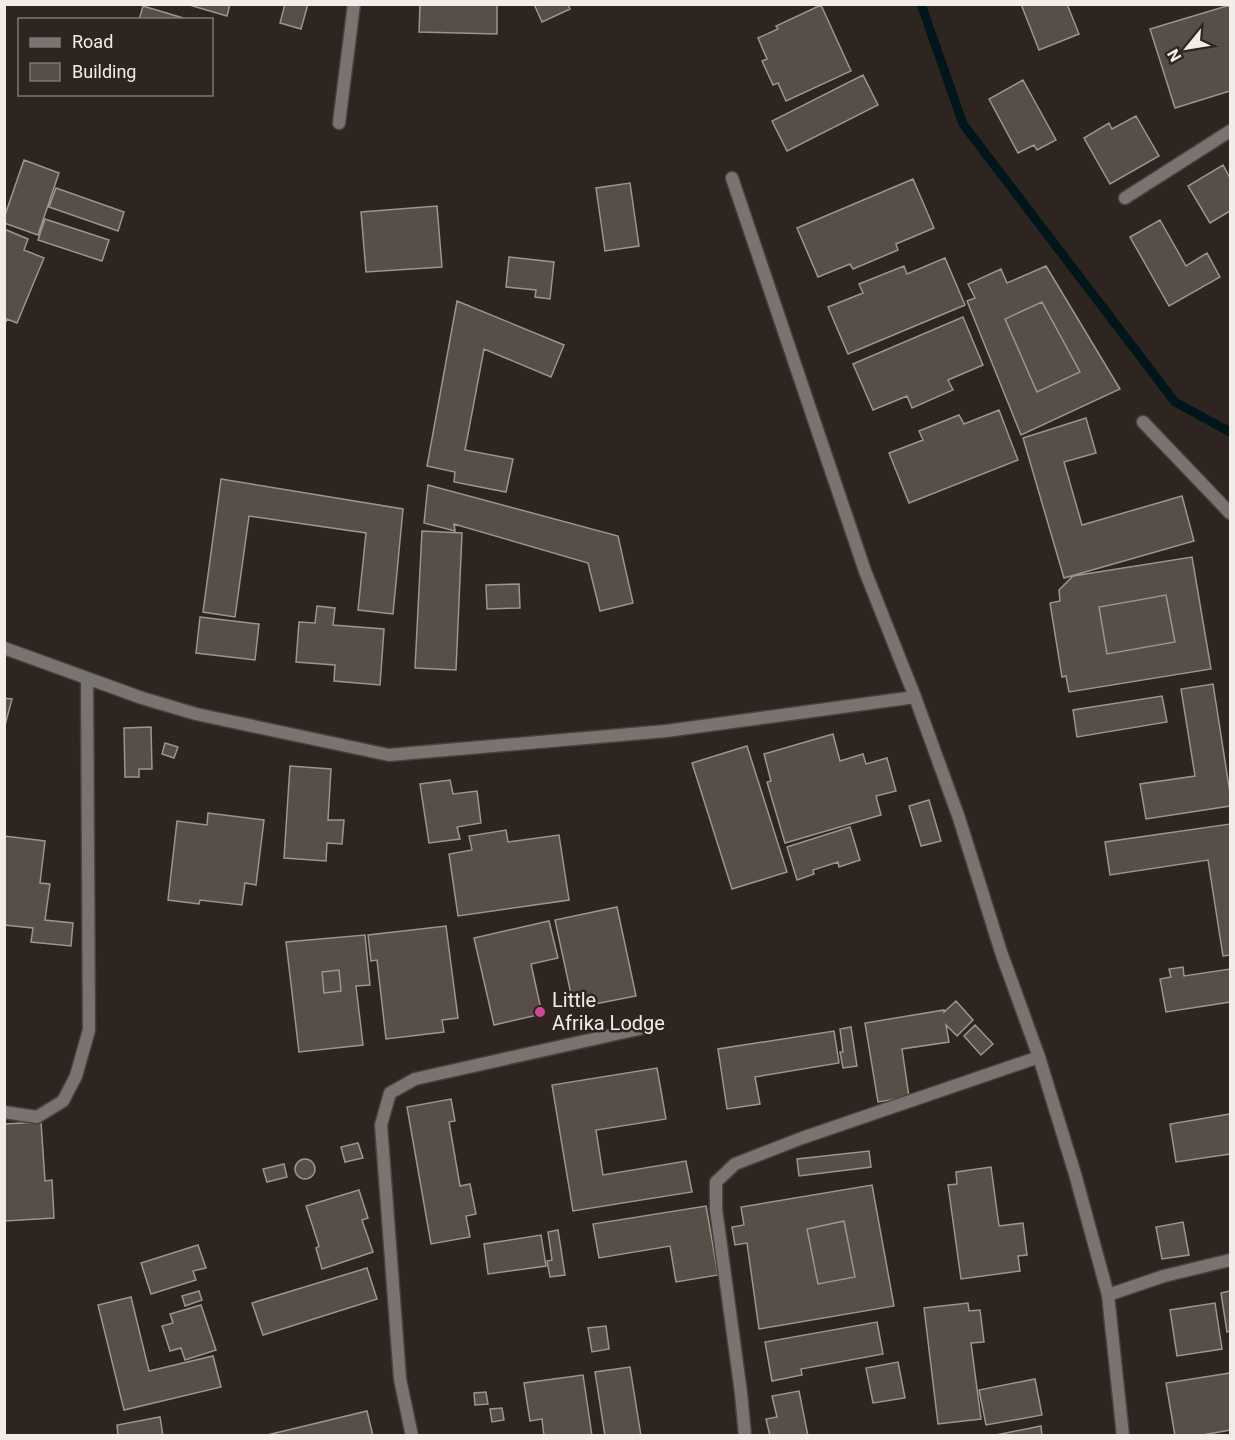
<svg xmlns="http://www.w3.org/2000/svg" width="1235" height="1440" viewBox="0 0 1235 1440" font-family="Roboto,sans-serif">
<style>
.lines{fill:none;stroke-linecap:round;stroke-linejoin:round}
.stream{stroke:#00161a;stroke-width:9}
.building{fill:#574e47;stroke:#9e948c;stroke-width:1.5;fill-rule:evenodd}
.street-casing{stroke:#4a413c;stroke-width:15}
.street{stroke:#797471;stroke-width:12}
.hotel-dot{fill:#d1479c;stroke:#2e2520;stroke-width:2}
.labels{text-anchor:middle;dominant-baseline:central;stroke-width:5;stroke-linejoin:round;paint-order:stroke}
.poi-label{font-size:20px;fill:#f3ede9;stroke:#2e2520;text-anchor:start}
</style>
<rect width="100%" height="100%" fill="#2e2520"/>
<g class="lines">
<path class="stream" d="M 921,4 L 963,124 L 1175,402 L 1230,432"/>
</g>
<path class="building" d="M 186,4 L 230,4 L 227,16 Z
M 285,4 L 308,4 L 301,29 L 280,23 Z
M 412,4 L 497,4 L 497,34 L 419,32 L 420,5 Z
M 534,4 L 568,4 L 570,9 L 542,22 Z
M 1021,4 L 1067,4 L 1079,34 L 1039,50 Z
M 821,5 L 851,71 L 786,101 L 778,83 L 773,85 L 762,61 L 767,59 L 758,38 L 778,29 L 776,26 Z
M 1230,5 L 1230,91 L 1175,108 L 1150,29 Z
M 143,6 L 190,20 L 139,20 Z
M 863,75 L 878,105 L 787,151 L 772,121 Z
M 1023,80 L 1056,140 L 1037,150 L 1034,145 L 1018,153 L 989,99 Z
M 1136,116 L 1159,156 L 1110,184 L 1084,138 L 1109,123 L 1112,129 Z
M 24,160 L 59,173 L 38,235 L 4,223 L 4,218 Z
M 1223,165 L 1230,178 L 1230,211 L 1210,223 L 1188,186 Z
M 913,179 L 934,228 L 896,244 L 898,250 L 853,269 L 850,264 L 818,277 L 797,228 Z
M 630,183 L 639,246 L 605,251 L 596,188 Z
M 56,188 L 124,212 L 118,231 L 49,207 Z
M 437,206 L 442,267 L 366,272 L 361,212 Z
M 45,219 L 109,240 L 102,261 L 38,240 Z
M 1160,220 L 1186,266 L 1207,253 L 1220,277 L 1169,306 L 1130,237 Z
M 4,229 L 28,239 L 24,250 L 44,258 L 17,323 L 7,319 L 4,326 Z
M 509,257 L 554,262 L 550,299 L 535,297 L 536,290 L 506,287 Z
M 945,258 L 965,305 L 848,354 L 828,307 L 863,293 L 859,284 L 904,266 L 907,274 Z
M 1046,266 L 1120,389 L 1021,435 L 967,301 L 975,298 L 968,284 L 1001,269 L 1007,283 ZM 1042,302 L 1080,372 L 1037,392 L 1005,319 Z
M 457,301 L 564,345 L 551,377 L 484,349 L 465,450 L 513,459 L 506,492 L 454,482 L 455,472 L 427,466 Z
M 1042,302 L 1080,372 L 1037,392 L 1005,319 Z
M 963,317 L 983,365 L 948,380 L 953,390 L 912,408 L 907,396 L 873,410 L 853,364 Z
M 999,410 L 1018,460 L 909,503 L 889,453 L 923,440 L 919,431 L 959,415 L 964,424 Z
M 1086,418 L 1096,453 L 1064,462 L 1082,525 L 1182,496 L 1194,541 L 1064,578 L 1023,438 Z
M 221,479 L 403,509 L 393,614 L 358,610 L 366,533 L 249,516 L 235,617 L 203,612 Z
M 428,485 L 618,536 L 633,603 L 600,611 L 588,563 L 454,524 L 455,531 L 424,523 Z
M 422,531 L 462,533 L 456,670 L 415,668 Z
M 1192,557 L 1211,669 L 1069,692 L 1066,676 L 1062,677 L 1050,603 L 1060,601 L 1059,590 L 1073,576 ZM 1166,595 L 1175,642 L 1107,654 L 1099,607 Z
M 519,584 L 520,608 L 487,609 L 486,585 Z
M 1166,595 L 1175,642 L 1107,654 L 1099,607 Z
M 317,606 L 335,608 L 333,625 L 384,629 L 380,685 L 334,681 L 335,665 L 296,662 L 299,622 L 315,623 Z
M 200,617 L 259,624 L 255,660 L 196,653 Z
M 1213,684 L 1230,793 L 1230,806 L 1146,819 L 1140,784 L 1195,776 L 1181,689 Z
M 1162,696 L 1167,722 L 1077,737 L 1073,710 Z
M 4,698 L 12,699 L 4,729 Z
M 151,727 L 152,769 L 139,769 L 139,777 L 125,777 L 124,728 Z
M 833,734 L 840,761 L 863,754 L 866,764 L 887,758 L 896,791 L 876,796 L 881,815 L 785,843 L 767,782 L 771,781 L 764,754 Z
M 165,743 L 178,747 L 174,758 L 162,754 Z
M 747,746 L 787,872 L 732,889 L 692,763 Z
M 290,766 L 331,769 L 328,820 L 344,820 L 342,844 L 327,843 L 326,861 L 284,858 Z
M 450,780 L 453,794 L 477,791 L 481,823 L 457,827 L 460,839 L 429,843 L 420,784 Z
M 929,800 L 941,841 L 921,846 L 909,806 Z
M 208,813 L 264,820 L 256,885 L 245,883 L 242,905 L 200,900 L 199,904 L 168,900 L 177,821 L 207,825 Z
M 1230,824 L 1230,955 L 1223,956 L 1208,860 L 1110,875 L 1105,842 Z
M 850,827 L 860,860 L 839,867 L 838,862 L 813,870 L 814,874 L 797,880 L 787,847 Z
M 506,830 L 508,842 L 559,835 L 569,900 L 458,916 L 449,854 L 472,850 L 469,836 Z
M 4,836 L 45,841 L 40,883 L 50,884 L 45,920 L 73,923 L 71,946 L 31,942 L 33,928 L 4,925 Z
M 617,907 L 636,996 L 574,1008 L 555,920 Z
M 549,921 L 558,958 L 531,964 L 542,1014 L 494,1025 L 474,938 Z
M 446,926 L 458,1018 L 442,1020 L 444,1032 L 386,1039 L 377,960 L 371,961 L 368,935 Z
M 365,935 L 370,985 L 356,986 L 363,1045 L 299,1052 L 286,942 ZM 339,970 L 341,991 L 324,993 L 322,972 Z
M 1183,967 L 1184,976 L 1230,969 L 1230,1002 L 1166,1012 L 1160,979 L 1171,977 L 1169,969 Z
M 339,970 L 341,991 L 324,993 L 322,972 Z
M 956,1001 L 973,1020 L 957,1036 L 946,1025 L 949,1042 L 902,1049 L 909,1097 L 878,1102 L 865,1023 L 944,1010 L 944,1012 Z
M 975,1025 L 993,1044 L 981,1055 L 964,1036 Z
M 851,1027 L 857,1066 L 843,1068 L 840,1052 L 843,1052 L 840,1029 Z
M 834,1031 L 839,1063 L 755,1077 L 760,1104 L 727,1109 L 718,1049 Z
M 657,1068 L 666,1119 L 596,1130 L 603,1175 L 686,1161 L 692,1192 L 573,1211 L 552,1085 Z
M 451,1099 L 455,1121 L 449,1122 L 460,1186 L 470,1184 L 476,1214 L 466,1216 L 470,1237 L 431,1244 L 407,1107 Z
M 1230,1114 L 1230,1154 L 1176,1162 L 1170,1124 Z
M 41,1122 L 45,1181 L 52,1180 L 54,1218 L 5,1221 L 4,1124 Z
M 358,1143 L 363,1158 L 345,1162 L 341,1147 Z
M 869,1151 L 871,1167 L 799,1176 L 797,1159 Z
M295 1169a10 10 0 1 1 20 0a10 10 0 1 1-20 0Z
M 284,1164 L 287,1177 L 267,1182 L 263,1169 Z
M 991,1167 L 999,1226 L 1023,1223 L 1027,1255 L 1018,1256 L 1020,1271 L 961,1279 L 948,1185 L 957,1184 L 956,1172 Z
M 872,1185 L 894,1306 L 759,1329 L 747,1243 L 735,1245 L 732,1227 L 744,1225 L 741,1207 ZM 844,1221 L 855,1277 L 818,1284 L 807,1229 Z
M 359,1190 L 368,1218 L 362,1220 L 373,1252 L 322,1269 L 316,1248 L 319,1246 L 306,1206 Z
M 706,1206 L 718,1275 L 676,1282 L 670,1246 L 599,1258 L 593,1224 Z
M 844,1221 L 855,1277 L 818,1284 L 807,1229 Z
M 1183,1222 L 1189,1255 L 1162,1259 L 1156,1227 Z
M 558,1230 L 565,1275 L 550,1277 L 547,1261 L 552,1260 L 548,1232 Z
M 541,1235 L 546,1266 L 488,1274 L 484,1244 Z
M 198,1245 L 206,1268 L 193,1271 L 196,1280 L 151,1294 L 141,1263 Z
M 367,1268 L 377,1299 L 263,1335 L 252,1303 Z
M 199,1291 L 202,1300 L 185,1306 L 182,1296 Z
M 1230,1291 L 1230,1331 L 1227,1332 L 1221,1293 Z
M 131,1297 L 149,1371 L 213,1356 L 221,1387 L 124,1410 L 98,1305 Z
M 968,1303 L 969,1311 L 980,1310 L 984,1342 L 971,1343 L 981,1419 L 938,1424 L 924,1308 Z
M 1215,1303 L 1222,1349 L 1177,1356 L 1170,1310 Z
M 201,1305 L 216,1350 L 185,1360 L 181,1348 L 170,1351 L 162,1326 L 173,1323 L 170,1314 Z
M 877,1322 L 883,1354 L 801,1369 L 802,1375 L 772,1381 L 765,1342 Z
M 606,1326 L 609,1349 L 592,1352 L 588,1328 Z
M 898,1362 L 905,1398 L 873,1403 L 866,1368 Z
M 630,1367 L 641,1436 L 605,1436 L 595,1372 Z
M 1230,1373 L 1230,1430 L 1197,1436 L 1175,1436 L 1166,1383 Z
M 583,1375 L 592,1436 L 544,1436 L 542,1419 L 530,1421 L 524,1383 Z
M 1035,1379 L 1042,1415 L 986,1425 L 979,1390 Z
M 799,1391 L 808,1436 L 770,1436 L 766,1419 L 777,1417 L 772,1396 Z
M 486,1392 L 488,1404 L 475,1405 L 474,1393 Z
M 502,1408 L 504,1420 L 492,1422 L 490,1409 Z
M 367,1411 L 373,1436 L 263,1436 Z
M 160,1417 L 163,1436 L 118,1436 L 117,1425 Z
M 1041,1426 L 1042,1436 L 991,1436 Z"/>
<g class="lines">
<g class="street-casing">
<path id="street" d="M 339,123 L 354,4
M 732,178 L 865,571 L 915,697 L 959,818 L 1001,952 L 1039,1057 L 1075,1174 L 1108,1295 L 1123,1436
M 1125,198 L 1230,131
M 1143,422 L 1230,513
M 4,648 L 142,698 L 196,714 L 389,755 L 666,731 L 915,697
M 4,1112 L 37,1117 L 63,1101 L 76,1076 L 89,1030 L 87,679
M 1108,1295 L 1164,1276 L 1230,1260
M 412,1436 L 400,1379 L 381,1125 L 390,1093 L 415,1079 L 643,1028
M 745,1436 L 741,1393 L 716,1209 L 716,1182 L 735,1164 L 802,1138 L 1039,1057"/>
</g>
<use href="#street" class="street"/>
</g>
<circle class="hotel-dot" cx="540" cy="1012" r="6"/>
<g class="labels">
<g class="poi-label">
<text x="552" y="1000">Little<tspan x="552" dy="23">Afrika Lodge</tspan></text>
</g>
</g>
<rect width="1235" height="1440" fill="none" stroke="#f3ede9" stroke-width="12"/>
<rect x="18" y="18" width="195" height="78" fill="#2e2520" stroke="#7d7570" stroke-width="1.5"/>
<rect x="30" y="38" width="30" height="9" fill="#797471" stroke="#7d7570" stroke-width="1.5"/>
<text x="72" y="48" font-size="18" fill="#f3ede9">Road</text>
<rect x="30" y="63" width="30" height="18" fill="#574e47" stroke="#7d7570" stroke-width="1.5"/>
<text x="72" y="78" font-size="18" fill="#f3ede9">Building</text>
<g transform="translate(1187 48) rotate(240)" stroke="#2e2520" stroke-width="4.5" paint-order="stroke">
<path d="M0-4.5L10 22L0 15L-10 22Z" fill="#f3ede9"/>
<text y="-9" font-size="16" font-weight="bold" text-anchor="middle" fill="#f3ede9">N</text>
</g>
</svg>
